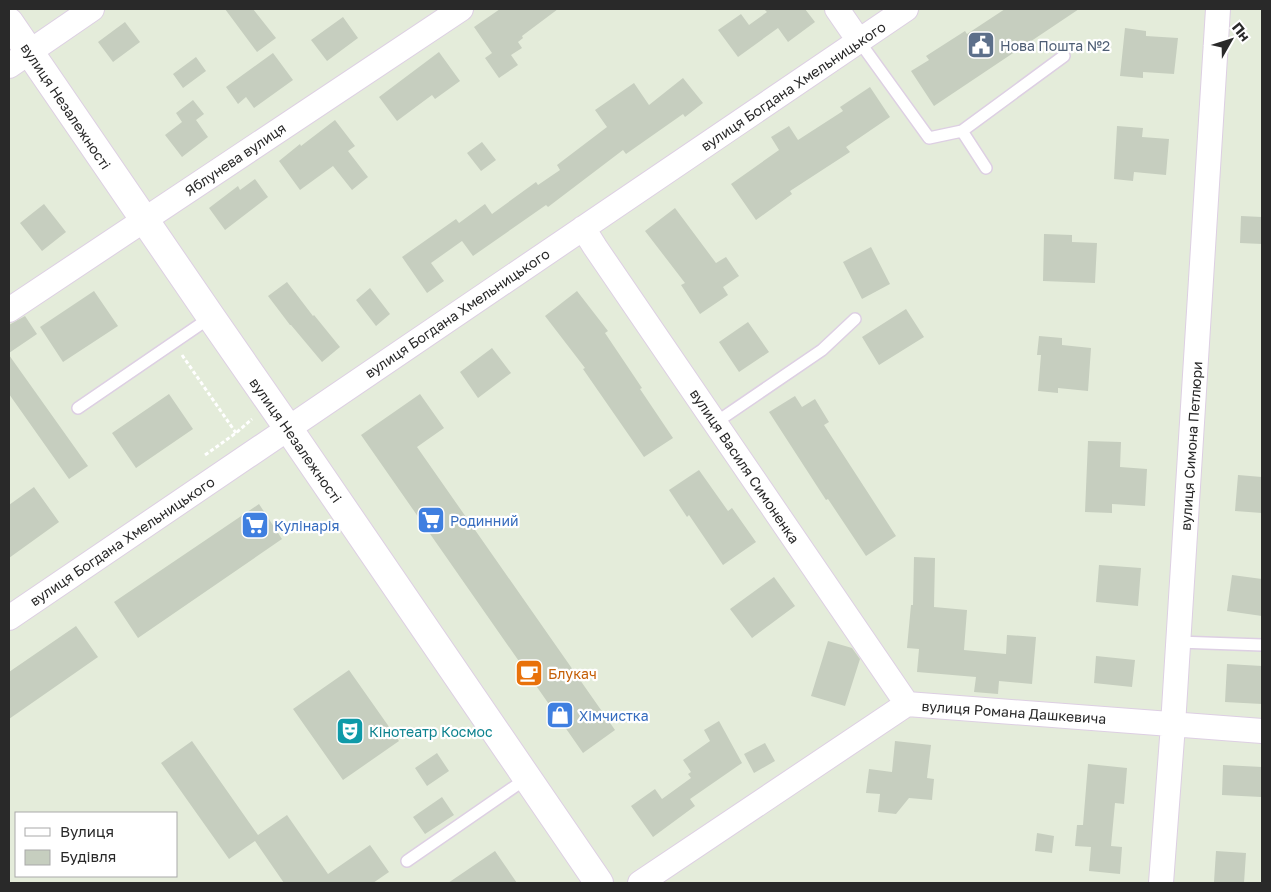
<svg xmlns="http://www.w3.org/2000/svg" width="1271" height="892" viewBox="0 0 1271 892" font-family="'Golos Text',sans-serif">
<style>
.building{fill:#c6cebf}
.lines{fill:none;stroke-linecap:round;stroke-linejoin:round}
.service-casing{stroke:#ddcfe3;stroke-width:14}
.minor-casing{stroke:#ddcfe3;stroke-width:26}
.secondary-casing{stroke:#ddcfe3;stroke-width:30}
.path{stroke:#fff;stroke-width:3;stroke-dasharray:4 2.5;stroke-linecap:butt}
.service{stroke:#fff;stroke-width:11}
.minor{stroke:#fff;stroke-width:24}
.secondary{stroke:#fff;stroke-width:28}
.labels{text-anchor:middle;dominant-baseline:central;stroke-width:4.5;stroke-linejoin:round;paint-order:stroke}
.service-label{font-size:14px;fill:#4e5e75;stroke:#fff;text-anchor:start}
.street-label{font-size:14px;fill:#292929;stroke:#fff}
.shop-label{font-size:14px;fill:#366cbe;stroke:#fff;text-anchor:start}
.food-label{font-size:14px;fill:#c56008;stroke:#fff;text-anchor:start}
.culture-label{font-size:14px;fill:#0d838f;stroke:#fff;text-anchor:start}
</style>
<rect width="100%" height="100%" fill="#e4ecda"/>
<path class="building" d="M 225,9 L 253,9 L 276,38 L 257,52 Z
M 500,9 L 558,9 L 522,36 L 523,38 L 518,42 L 522,48 L 511,55 L 518,65 L 499,78 L 485,58 L 492,53 L 474,27 Z
M 764,9 L 805,9 L 815,22 L 788,42 L 778,28 L 738,57 L 718,30 L 741,14 L 749,25 L 767,12 Z
M 1005,9 L 1079,9 L 934,106 L 911,71 L 929,60 L 926,56 L 965,31 L 967,34 Z
M 343,17 L 358,38 L 327,61 L 311,40 Z
M 125,22 L 140,42 L 113,62 L 98,42 Z
M 1125,28 L 1146,31 L 1146,36 L 1178,38 L 1174,74 L 1143,72 L 1143,78 L 1120,76 Z
M 439,52 L 460,81 L 435,99 L 432,95 L 397,121 L 379,97 Z
M 273,53 L 293,80 L 254,108 L 246,97 L 238,104 L 226,87 Z
M 196,57 L 206,71 L 183,88 L 173,74 Z
M 683,78 L 703,103 L 685,117 L 683,114 L 626,154 L 623,150 L 548,207 L 546,205 L 473,256 L 462,241 L 431,263 L 444,281 L 427,293 L 402,257 L 456,219 L 459,223 L 485,204 L 492,214 L 536,182 L 538,185 L 560,170 L 557,165 L 607,127 L 595,110 L 634,83 L 649,105 Z
M 870,87 L 890,117 L 846,147 L 850,152 L 790,191 L 792,194 L 756,220 L 731,184 L 779,150 L 771,137 L 789,126 L 798,140 L 843,111 L 840,107 Z
M 193,100 L 204,114 L 196,120 L 208,137 L 182,157 L 165,135 L 182,122 L 176,113 Z
M 335,120 L 355,146 L 348,151 L 368,177 L 352,190 L 333,166 L 300,190 L 279,161 L 300,144 L 301,146 Z
M 1117,126 L 1143,128 L 1142,137 L 1169,139 L 1166,175 L 1134,172 L 1133,181 L 1114,179 Z
M 482,142 L 496,160 L 481,171 L 467,153 Z
M 255,179 L 268,197 L 225,230 L 209,208 L 238,186 L 240,190 Z
M 44,204 L 66,232 L 42,251 L 20,223 Z
M 675,208 L 716,263 L 726,257 L 739,276 L 723,287 L 728,295 L 700,314 L 681,285 L 685,283 L 645,231 Z
M 1241,216 L 1262,217 L 1262,244 L 1240,243 Z
M 1044,234 L 1072,235 L 1072,242 L 1097,243 L 1095,283 L 1043,281 Z
M 871,247 L 890,284 L 862,299 L 843,262 Z
M 287,282 L 313,316 L 314,315 L 340,347 L 322,362 L 291,325 L 290,325 L 268,296 Z
M 370,288 L 390,314 L 376,326 L 356,300 Z
M 94,291 L 118,326 L 63,362 L 40,327 Z
M 577,291 L 608,331 L 605,333 L 642,388 L 640,389 L 673,438 L 644,457 L 583,369 L 585,368 L 545,316 Z
M 906,309 L 924,337 L 879,365 L 862,337 Z
M 25,316 L 37,334 L 9,353 L 9,325 Z
M 748,322 L 769,352 L 739,372 L 719,342 Z
M 1039,336 L 1062,338 L 1062,345 L 1091,348 L 1088,391 L 1058,388 L 1058,393 L 1038,391 L 1041,355 L 1037,355 Z
M 492,348 L 511,373 L 478,398 L 460,372 Z
M 9,355 L 88,466 L 69,479 L 9,394 Z
M 169,394 L 193,429 L 136,468 L 112,433 Z
M 420,394 L 444,428 L 417,447 L 615,730 L 583,753 L 361,435 Z
M 795,396 L 802,407 L 815,399 L 829,422 L 824,425 L 896,536 L 866,556 L 828,499 L 826,500 L 769,412 Z
M 1088,441 L 1121,442 L 1120,467 L 1147,469 L 1145,506 L 1112,504 L 1112,513 L 1085,512 Z
M 699,470 L 728,511 L 732,508 L 756,542 L 723,565 L 689,515 L 687,517 L 669,490 Z
M 1238,475 L 1262,477 L 1262,513 L 1235,511 Z
M 34,487 L 59,522 L 9,558 L 9,505 Z
M 259,504 L 282,539 L 138,638 L 114,602 Z
M 914,557 L 935,558 L 934,607 L 967,610 L 964,650 L 1006,654 L 1007,635 L 1036,637 L 1032,684 L 999,681 L 998,694 L 974,692 L 976,677 L 917,672 L 919,649 L 907,648 L 911,605 L 913,605 Z
M 1099,565 L 1141,568 L 1138,606 L 1096,602 Z
M 1232,575 L 1262,579 L 1262,616 L 1227,611 Z
M 774,577 L 795,606 L 752,638 L 730,609 Z
M 76,626 L 98,657 L 9,719 L 9,672 Z
M 828,641 L 852,648 L 860,659 L 845,706 L 811,696 Z
M 1096,656 L 1135,660 L 1132,687 L 1094,683 Z
M 1227,664 L 1262,666 L 1262,704 L 1225,702 Z
M 349,670 L 399,741 L 343,780 L 293,709 Z
M 719,721 L 742,763 L 690,799 L 695,806 L 653,837 L 631,806 L 655,789 L 662,799 L 691,778 L 688,774 L 691,772 L 683,760 L 710,741 L 704,730 Z
M 192,741 L 258,835 L 287,815 L 328,874 L 370,845 L 389,872 L 373,883 L 284,883 L 255,841 L 229,859 L 161,763 Z
M 895,741 L 931,745 L 927,778 L 934,779 L 932,800 L 909,798 L 896,814 L 878,812 L 880,794 L 866,793 L 869,769 L 892,772 Z
M 765,743 L 775,761 L 754,773 L 744,754 Z
M 437,753 L 449,771 L 427,786 L 415,768 Z
M 1088,764 L 1127,768 L 1124,804 L 1115,803 L 1111,846 L 1122,847 L 1120,874 L 1089,871 L 1091,847 L 1075,846 L 1077,825 L 1083,825 Z
M 1223,765 L 1262,767 L 1261,797 L 1222,795 Z
M 442,797 L 454,815 L 425,834 L 413,817 Z
M 1037,833 L 1054,836 L 1052,853 L 1035,851 Z
M 495,851 L 517,883 L 448,883 Z
M 1216,851 L 1246,853 L 1244,883 L 1214,882 Z"/>
<g class="lines">
<g class="service-casing">
<path id="service" d="M 859,41 L 929,138 L 962,131 L 986,168
M 962,131 L 1064,56
M 78,408 L 211,317
M 715,423 L 822,350 L 855,319
M 1178,642 L 1262,645
M 407,861 L 527,778"/>
</g>
<g class="minor-casing">
<path id="minor" d="M 837,9 L 859,41
M 9,66 L 92,9
M 583,228 L 595,247 L 907,704
M 9,310 L 461,9
M 9,618 L 906,9
M 640,883 L 907,704 L 1262,731
M 1161,883 L 1173,725 L 1218,9"/>
</g>
<g class="secondary-casing">
<path id="secondary" d="M 9,22 L 211,317 L 288,428 L 599,883"/>
</g>
<path class="path" d="M 182,355 L 236,433
M 205,455 L 236,433 L 252,419"/>
<use href="#service" class="service"/>
<use href="#minor" class="minor"/>
<use href="#secondary" class="secondary"/>
</g>
<defs>
<g id="civic-square" transform="scale(1.4375)"><rect x="-9" y="-9" width="18" height="18" rx="4" fill="#5c6f8a" stroke="#fff"/><path d="M-.6-6.5H3V-4.5H.6V-3L4-1V1h2V6H-6V1h2V-1L-.6-3ZM-1.2 2.5V6h2.4V2.5Z" fill="#fff"/></g>
<g id="supermarket-square" transform="scale(1.4375)"><rect x="-9" y="-9" width="18" height="18" rx="4" fill="#3f7fe0" stroke="#fff"/><path d="M-6-5.5h2.5l.6 2H6L4.5 2H-2.5L-4.4-4H-6ZM-1.5 3.2a1.3 1.3 0 1 0 .1 0ZM3 3.2a1.3 1.3 0 1 0 .1 0Z" fill="#fff"/></g>
<g id="cafe-square" transform="scale(1.4375)"><rect x="-9" y="-9" width="18" height="18" rx="4" fill="#e8710a" stroke="#fff"/><path d="M-5.5-4.5H6V0H3Q3 3.5 0 3.5H-2.5Q-5.5 3.5-5.5 0ZM3-3.2v2h1.7v-2ZM-6 4.5H4V6H-6Z" fill="#fff"/></g>
<g id="shop-square" transform="scale(1.4375)"><rect x="-9" y="-9" width="18" height="18" rx="4" fill="#3f7fe0" stroke="#fff"/><path d="M-5-2.5h2.3a2.7 3.5 0 0 1 5.4 0H5L5.5 6h-11ZM-1.5-2.5h3a1.5 2.3 0 0 0-3 0Z" fill="#fff"/></g>
<g id="theatre-square" transform="scale(1.4375)"><rect x="-9" y="-9" width="18" height="18" rx="4" fill="#0f9aa8" stroke="#fff"/><path d="M-5-5.5Q0-4 5-5.5V0Q5 5 0 6Q-5 5-5 0ZM-3.3-2.5H-1v1.5H-3.3ZM1-2.5H3.3v1.5H1ZM-2.8 1Q0 5.5 2.8 1Z" fill="#fff"/></g>
</defs>
<g fill-rule="evenodd">
<use href="#civic-square" x="981" y="45"/>
<use href="#supermarket-square" x="431" y="520"/>
<use href="#supermarket-square" x="255" y="525"/>
<use href="#cafe-square" x="529" y="673"/>
<use href="#shop-square" x="560" y="715"/>
<use href="#theatre-square" x="350" y="731"/>
</g>
<g class="labels">
<g class="service-label">
<text x="1000" y="45">Нова Пошта №2</text>
</g>
<g class="street-label">
<text transform="translate(793 86) rotate(-34)">вулиця Богдана Хмельницького</text>
<text transform="translate(66 106) rotate(56)">вулиця Незалежності</text>
<text transform="translate(235 159) rotate(-34)">Яблунева вулиця</text>
<text transform="translate(457 313) rotate(-34)">вулиця Богдана Хмельницького</text>
<text transform="translate(296 440) rotate(55)">вулиця Незалежності</text>
<text transform="translate(1191 446) rotate(-86)">вулиця Симона Петлюри</text>
<text transform="translate(745 466) rotate(56)">вулиця Василя Симоненка</text>
<text transform="translate(122 541) rotate(-34)">вулиця Богдана Хмельницького</text>
<text transform="translate(1014 712) rotate(4)">вулиця Романа Дашкевича</text>
</g>
<g class="shop-label">
<text x="450" y="520">Родинний</text>
<text x="274" y="525">Кулінарія</text>
<text x="579" y="715">Хімчистка</text>
</g>
<g class="food-label">
<text x="548" y="673">Блукач</text>
</g>
<g class="culture-label">
<text x="369" y="731">Кінотеатр Космос</text>
</g>
</g>
<rect width="1271" height="892" fill="none" stroke="#292929" stroke-width="20"/>
<rect x="15" y="812" width="162" height="65" fill="#ffffff" stroke="#a9a9a9"/>
<rect x="25" y="828" width="25" height="8" fill="#ffffff" stroke="#a9a9a9"/>
<text x="60" y="837" font-size="15" fill="#292929">Вулиця</text>
<rect x="25" y="850" width="25" height="15" fill="#c6cebf" stroke="#a9a9a9"/>
<text x="60" y="862" font-size="15" fill="#292929">Будівля</text>
<g transform="translate(1231 40) rotate(51)" stroke="#ffffff" stroke-width="4" paint-order="stroke">
<path d="M0-4L9 19L0 12L-9 19Z" fill="#292929"/>
<text y="-8" font-size="14" font-weight="bold" text-anchor="middle" fill="#292929">Пн</text>
</g>
</svg>
